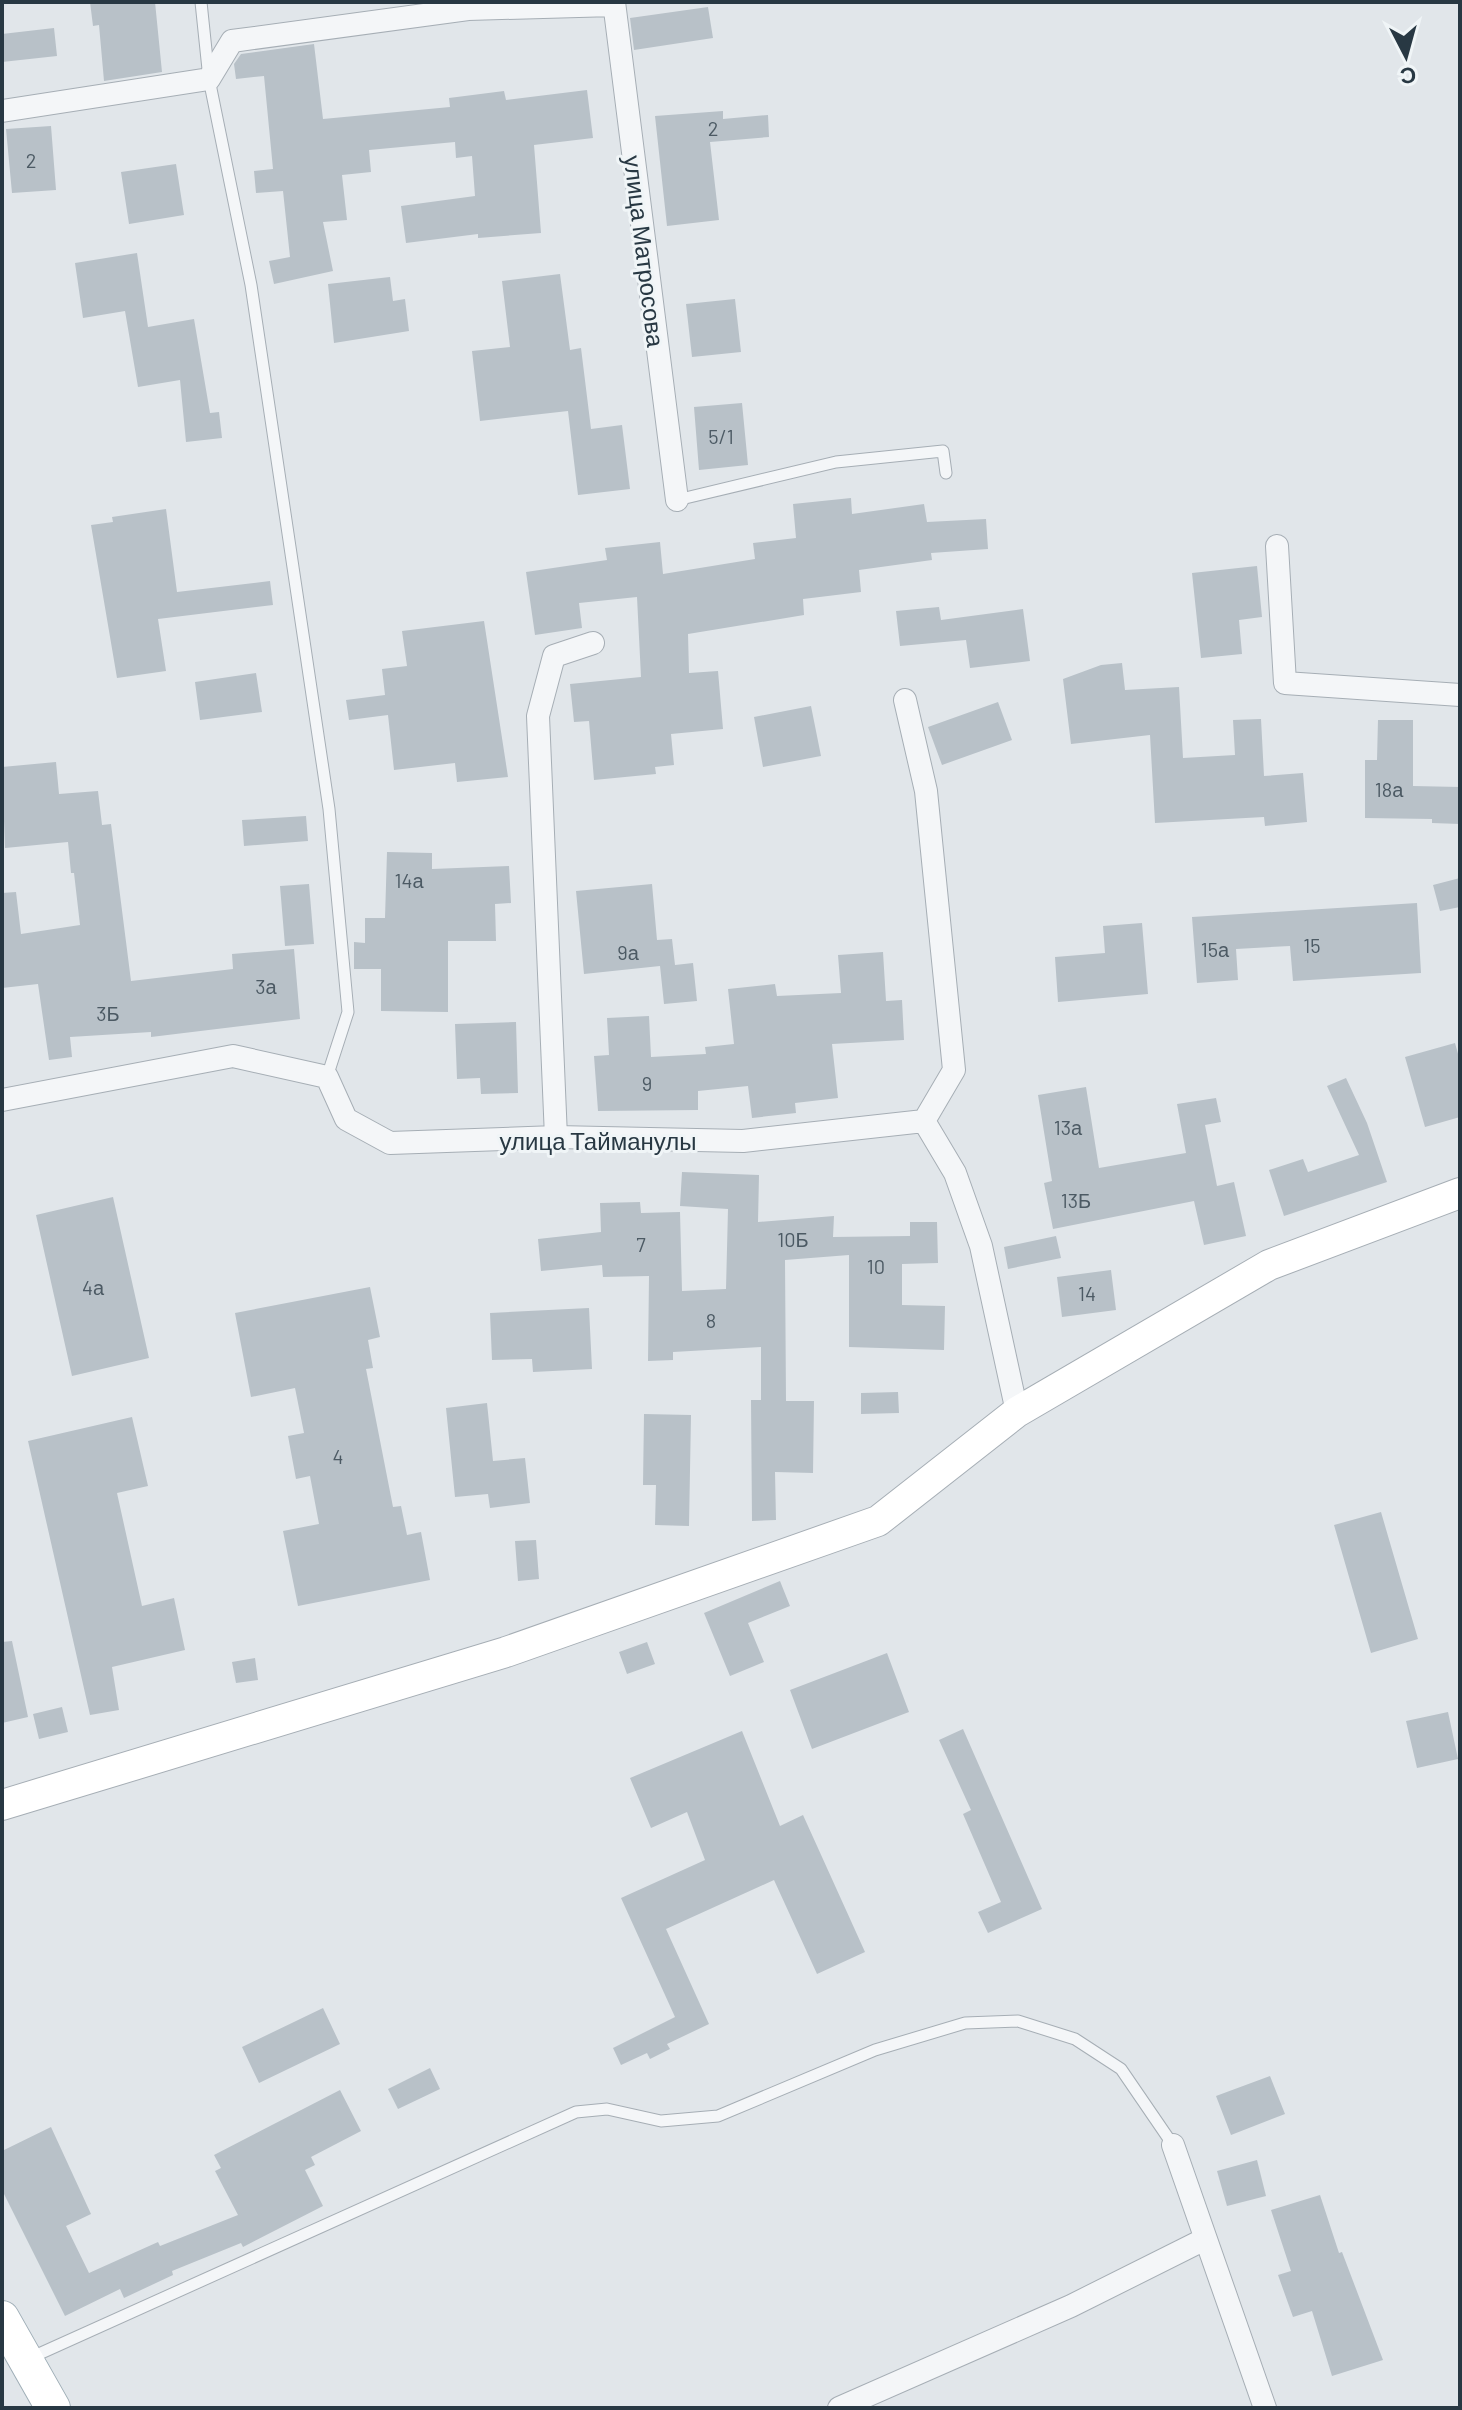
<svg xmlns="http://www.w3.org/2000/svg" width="1462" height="2410" viewBox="0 0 1462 2410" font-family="Barlow,sans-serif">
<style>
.building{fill:#b8c1c8}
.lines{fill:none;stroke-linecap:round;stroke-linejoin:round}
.service-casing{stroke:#a6aeb5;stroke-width:13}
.minor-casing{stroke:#a6aeb5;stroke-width:24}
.secondary-casing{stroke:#a6aeb5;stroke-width:32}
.primary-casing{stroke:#9faeb7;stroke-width:36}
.service{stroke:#f4f6f8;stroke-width:11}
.minor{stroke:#f4f6f8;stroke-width:22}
.secondary{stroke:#fff;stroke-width:30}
.primary{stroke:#fff;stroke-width:34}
.labels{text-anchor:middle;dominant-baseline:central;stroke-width:6;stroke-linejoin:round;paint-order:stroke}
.number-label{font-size:20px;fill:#4c5a64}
.street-label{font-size:24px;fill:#283843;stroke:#f0f5f7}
</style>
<rect width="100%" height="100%" fill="#e1e6ea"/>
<path class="building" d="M 90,2 L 155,2 L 162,72 L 104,81 L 99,25 L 93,26 Z
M 708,7 L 713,38 L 634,50 L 630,18 Z
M 54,28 L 57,56 L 2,62 L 2,34 Z
M 314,44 L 323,119 L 450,107 L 449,98 L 504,91 L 506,100 L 587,90 L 593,138 L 534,145 L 541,233 L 478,238 L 478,234 L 406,243 L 401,206 L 475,196 L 472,156 L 456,158 L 455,142 L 369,150 L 371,172 L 342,175 L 347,220 L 323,222 L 333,271 L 274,284 L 269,261 L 290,257 L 283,191 L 256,193 L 254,171 L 273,169 L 264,76 L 236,79 L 234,64 L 241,54 Z
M 723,111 L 723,119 L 768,115 L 769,137 L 710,142 L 719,220 L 667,226 L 655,116 Z
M 51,126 L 56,190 L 12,193 L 6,129 Z
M 176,164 L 184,215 L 129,224 L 121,172 Z
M 137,253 L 148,327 L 194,319 L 210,413 L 219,412 L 222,438 L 186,442 L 180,380 L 138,387 L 125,311 L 83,318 L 75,263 Z
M 560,274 L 570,350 L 581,348 L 591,429 L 622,425 L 630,489 L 578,495 L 568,411 L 480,421 L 472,351 L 510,347 L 502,281 Z
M 390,277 L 393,301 L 405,299 L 409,331 L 334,343 L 328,284 Z
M 735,299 L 741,352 L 692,357 L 686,304 Z
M 742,403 L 748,465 L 699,470 L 694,407 Z
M 851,498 L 852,514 L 924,504 L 927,522 L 986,519 L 988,549 L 931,553 L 932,560 L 859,570 L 861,592 L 803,599 L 804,615 L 688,634 L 689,673 L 718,671 L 723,729 L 671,734 L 674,765 L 655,767 L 656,774 L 594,780 L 589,721 L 574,722 L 570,684 L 641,677 L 637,597 L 579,603 L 582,628 L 535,635 L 526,572 L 607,560 L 605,548 L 660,542 L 663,574 L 755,559 L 753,543 L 796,538 L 793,504 Z
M 166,509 L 177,592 L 270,581 L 273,605 L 158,619 L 166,671 L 117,678 L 91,525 L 113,522 L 112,517 Z
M 1257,566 L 1262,617 L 1239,620 L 1242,654 L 1201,658 L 1192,573 Z
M 939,607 L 941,620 L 1023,609 L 1030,661 L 970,668 L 966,640 L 900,646 L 896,611 Z
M 484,621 L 508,777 L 457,782 L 455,763 L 394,770 L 388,715 L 349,720 L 346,700 L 385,695 L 382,669 L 407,666 L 402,631 Z
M 1122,663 L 1125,690 L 1179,687 L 1183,758 L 1235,755 L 1233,720 L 1261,719 L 1264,776 L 1303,773 L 1307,822 L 1265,826 L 1264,817 L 1155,823 L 1150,735 L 1071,744 L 1063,679 L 1101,665 Z
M 256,673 L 262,712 L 200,720 L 195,682 Z
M 998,702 L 1012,740 L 942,765 L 928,727 Z
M 811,706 L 821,756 L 763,767 L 754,717 Z
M 1378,720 L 1413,720 L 1413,786 L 1460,787 L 1460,824 L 1432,823 L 1432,819 L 1365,818 L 1365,760 L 1377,760 Z
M 56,762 L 59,794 L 98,791 L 102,825 L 111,824 L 131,981 L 233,969 L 232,954 L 294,949 L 300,1019 L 151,1037 L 151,1032 L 70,1037 L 72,1057 L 49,1060 L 38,984 L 2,988 L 2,893 L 16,892 L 21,934 L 80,925 L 74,873 L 71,873 L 68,842 L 5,848 L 2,767 Z
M 306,816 L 308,841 L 244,846 L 242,820 Z
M 387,852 L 432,853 L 432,869 L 509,866 L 511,903 L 495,904 L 496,941 L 448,941 L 448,1012 L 381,1011 L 381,969 L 354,969 L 354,942 L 365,943 L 365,918 L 385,918 Z
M 1460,878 L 1460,907 L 1440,911 L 1433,885 Z
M 309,884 L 314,944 L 285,946 L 280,886 Z
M 652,884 L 657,940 L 672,939 L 675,965 L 693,963 L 697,1001 L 664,1004 L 660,966 L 584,974 L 576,891 Z
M 1417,903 L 1421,973 L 1293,981 L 1290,946 L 1236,949 L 1238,980 L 1197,983 L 1192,917 Z
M 1142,923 L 1148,994 L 1058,1002 L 1055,957 L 1105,953 L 1103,926 Z
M 883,952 L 886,1001 L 902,1000 L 904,1040 L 832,1044 L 838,1098 L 795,1103 L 796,1113 L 752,1118 L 748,1086 L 698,1091 L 698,1110 L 598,1111 L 594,1056 L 609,1055 L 607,1018 L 649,1016 L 651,1057 L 706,1054 L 705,1047 L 734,1044 L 728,989 L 775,984 L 777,996 L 841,993 L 838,955 Z
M 516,1022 L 518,1093 L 481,1094 L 480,1078 L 457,1079 L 455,1024 Z
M 1455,1043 L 1460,1061 L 1460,1117 L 1425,1127 L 1405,1057 Z
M 1346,1078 L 1367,1123 L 1387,1182 L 1284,1216 L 1269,1170 L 1303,1159 L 1308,1172 L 1359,1155 L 1327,1086 Z
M 1086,1087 L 1099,1168 L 1186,1153 L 1177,1104 L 1216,1098 L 1221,1122 L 1205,1125 L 1217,1186 L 1234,1182 L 1246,1236 L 1204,1245 L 1194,1201 L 1053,1229 L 1044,1183 L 1052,1181 L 1038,1095 Z
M 682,1172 L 759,1175 L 758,1222 L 834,1216 L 833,1237 L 910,1236 L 910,1222 L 937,1222 L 938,1263 L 902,1264 L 902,1305 L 945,1306 L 944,1350 L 849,1347 L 849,1255 L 785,1260 L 786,1401 L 814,1401 L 813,1473 L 775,1472 L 776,1520 L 752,1521 L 751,1400 L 761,1400 L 761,1347 L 673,1352 L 673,1360 L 648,1361 L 649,1276 L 603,1277 L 602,1265 L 541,1271 L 538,1239 L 601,1232 L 600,1203 L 640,1202 L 641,1213 L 680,1212 L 682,1291 L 726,1289 L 728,1209 L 680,1206 Z
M 113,1197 L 149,1358 L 72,1376 L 36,1215 Z
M 1056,1236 L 1061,1258 L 1008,1269 L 1004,1247 Z
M 1111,1270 L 1116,1310 L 1062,1317 L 1057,1277 Z
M 370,1287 L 380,1337 L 368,1340 L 373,1368 L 366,1369 L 393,1507 L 401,1506 L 407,1535 L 421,1532 L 430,1580 L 298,1606 L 283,1531 L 319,1524 L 310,1476 L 296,1479 L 288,1436 L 304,1433 L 295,1388 L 251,1397 L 235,1313 Z
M 589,1308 L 592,1369 L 533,1372 L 532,1359 L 492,1360 L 490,1313 Z
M 898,1392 L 899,1413 L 861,1414 L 861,1393 Z
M 487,1403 L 493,1461 L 525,1458 L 530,1503 L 490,1508 L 488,1494 L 455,1497 L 446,1408 Z
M 644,1414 L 691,1415 L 689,1526 L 655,1525 L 656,1485 L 643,1485 Z
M 132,1417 L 148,1486 L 117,1493 L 142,1606 L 174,1598 L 185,1650 L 112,1667 L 119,1710 L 90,1715 L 28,1441 Z
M 1381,1512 L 1418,1639 L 1371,1653 L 1334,1525 Z
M 536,1540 L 539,1579 L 518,1581 L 515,1541 Z
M 780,1581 L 790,1606 L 748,1623 L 764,1662 L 730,1676 L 704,1613 Z
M 12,1641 L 28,1717 L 2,1723 L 2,1642 Z
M 647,1642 L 655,1664 L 627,1674 L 619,1652 Z
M 887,1653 L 909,1712 L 812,1749 L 790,1690 Z
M 255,1658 L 258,1680 L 236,1683 L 232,1662 Z
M 62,1707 L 68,1732 L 39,1739 L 33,1714 Z
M 1448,1712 L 1458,1759 L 1417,1768 L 1406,1721 Z
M 963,1729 L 1042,1909 L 988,1933 L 978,1912 L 1001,1902 L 963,1814 L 971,1810 L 939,1740 Z
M 742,1731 L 780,1826 L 803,1815 L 865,1952 L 817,1974 L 774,1880 L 666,1929 L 709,2024 L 667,2044 L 670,2049 L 650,2059 L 647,2053 L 621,2065 L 613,2048 L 675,2017 L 621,1898 L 705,1860 L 687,1812 L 651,1828 L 630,1778 Z
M 323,2008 L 340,2044 L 259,2083 L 242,2047 Z
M 430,2068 L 440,2089 L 398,2109 L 388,2089 Z
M 1270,2076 L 1285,2114 L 1231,2135 L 1216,2096 Z
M 340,2090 L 361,2131 L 311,2157 L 315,2165 L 305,2170 L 323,2206 L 243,2247 L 241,2243 L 172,2271 L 173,2275 L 124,2298 L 120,2289 L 65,2316 L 2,2190 L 2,2151 L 51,2127 L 91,2214 L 66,2226 L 89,2273 L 158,2242 L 160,2246 L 238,2215 L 215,2171 L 221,2168 L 214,2155 Z
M 1257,2160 L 1266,2196 L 1227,2206 L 1217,2171 Z
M 1320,2195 L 1339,2253 L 1342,2252 L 1383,2360 L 1332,2376 L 1312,2311 L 1293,2317 L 1278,2275 L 1291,2271 L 1271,2210 Z"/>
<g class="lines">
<g class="service-casing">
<path id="service" d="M 201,2 L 209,79 L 251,285 L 329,809 L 348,1012 L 327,1077
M 677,500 L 836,462 L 943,451 L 946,473
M 30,2358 L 576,2112 L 607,2109 L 661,2121 L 718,2116 L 875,2050 L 965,2023 L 1018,2021 L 1075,2039 L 1121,2069 L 1173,2145"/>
</g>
<g class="minor-casing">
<path id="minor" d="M 614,2 L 677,500
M 2,111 L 209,79 L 232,41 L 468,9 L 614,5
M 1277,546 L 1285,683 L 1460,695
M 905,700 L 926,791 L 954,1070 L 924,1121
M 2,1100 L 233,1056 L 327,1077 L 346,1119 L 390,1143 L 556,1137 L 743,1141 L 924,1121 L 955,1173 L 981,1246 L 1017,1412
M 556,1137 L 538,716 L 554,656 L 593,643
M 1173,2145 L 1265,2408
M 839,2408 L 1071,2306 L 1205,2239"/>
</g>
<g class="secondary-casing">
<path id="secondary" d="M 2,1805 L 506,1652 L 878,1521 L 1017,1412 L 1269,1265 L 1460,1193"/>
</g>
<g class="primary-casing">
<path id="primary" d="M 2,2318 L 53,2408"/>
</g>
<use href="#service" class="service"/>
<use href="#minor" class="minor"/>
<use href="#secondary" class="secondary"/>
<use href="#primary" class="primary"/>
</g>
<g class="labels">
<g class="number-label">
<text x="713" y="128">2</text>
<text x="31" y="160">2</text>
<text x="721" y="436">5/1</text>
<text x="1389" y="789">18а</text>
<text x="409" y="880">14а</text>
<text x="1312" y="945">15</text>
<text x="1215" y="949">15а</text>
<text x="628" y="952">9а</text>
<text x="266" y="986">3а</text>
<text x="108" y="1013">3Б</text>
<text x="647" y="1083">9</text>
<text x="1068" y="1127">13а</text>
<text x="1076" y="1200">13Б</text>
<text x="793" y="1239">10Б</text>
<text x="641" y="1244">7</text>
<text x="876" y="1266">10</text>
<text x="93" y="1287">4а</text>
<text x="1087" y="1293">14</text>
<text x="711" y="1320">8</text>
<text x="338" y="1456">4</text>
</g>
<g class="street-label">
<text transform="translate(645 251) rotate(83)">улица Матросова</text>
<text x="598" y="1140">улица Тайманулы</text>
</g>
</g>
<rect width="1462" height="2410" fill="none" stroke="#283843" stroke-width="8"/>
<g transform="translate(1406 56) rotate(174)" stroke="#f0f5f7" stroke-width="6" paint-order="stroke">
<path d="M0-6L14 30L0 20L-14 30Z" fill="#283843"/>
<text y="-12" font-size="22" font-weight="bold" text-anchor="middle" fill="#283843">С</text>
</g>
</svg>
